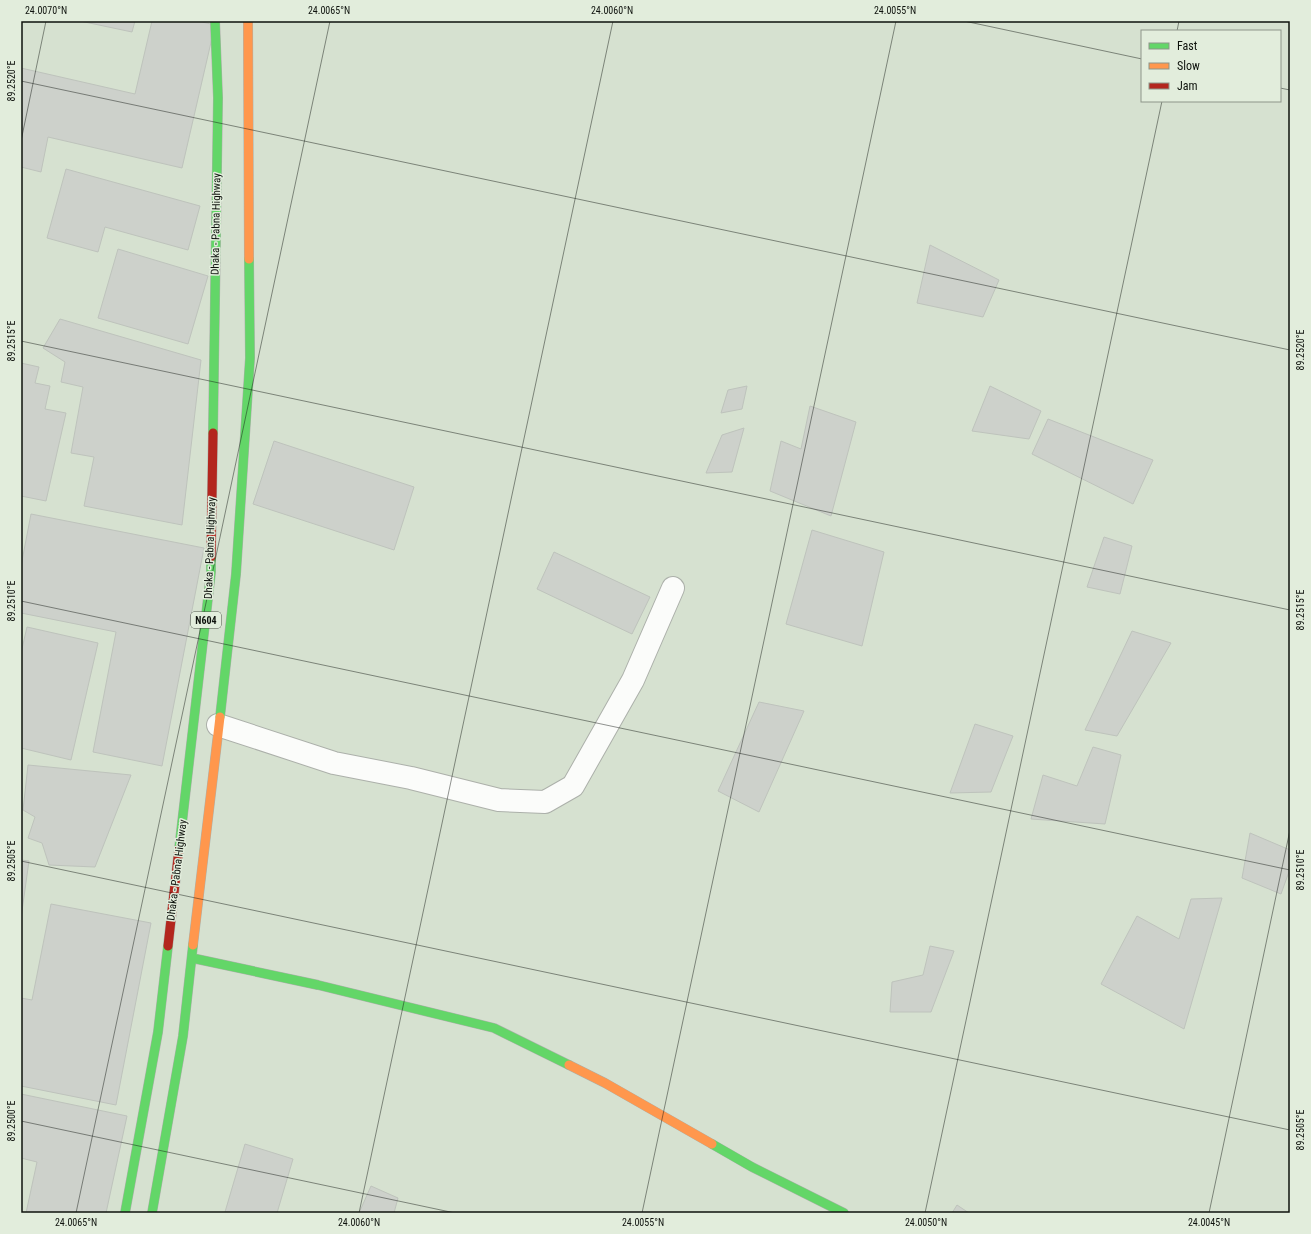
<svg xmlns="http://www.w3.org/2000/svg" width="1311" height="1234" viewBox="0 0 1311 1234" font-family="'Roboto Condensed',sans-serif">
<style>
.built{fill:#d6e1d0;fill-rule:evenodd}
.building{fill:#cdd1cb;stroke:#bec3bc}
.lines{fill:none;stroke-linecap:round;stroke-linejoin:round}
.street-casing{stroke:#acb0aa;stroke-width:24}
.fast-casing{stroke:#acb0aa;stroke-width:10}
.slow-casing{stroke:#acb0aa;stroke-width:10}
.jam-casing{stroke:#acb0aa;stroke-width:10}
.street{stroke:#fbfcfa;stroke-width:22}
.fast{stroke:#63d668;stroke-width:9}
.slow{stroke:#ff974d;stroke-width:9}
.jam{stroke:#b3261e;stroke-width:9}
.ticks{fill:none;stroke:#0e120d;stroke-width:1;stroke-opacity:0.45}
.labels{text-anchor:middle;dominant-baseline:central;stroke-width:3;stroke-linejoin:round;paint-order:stroke}
.shield{fill:#e2eddc;stroke:#4e544b;stroke-width:1}
.shield-label{font-size:10px;font-weight:bold;fill:#0e120d}
.street-label{font-size:11px;fill:#0e120d;stroke:#e2eddc}
.neatline{fill:none;stroke:#0e120d;stroke-width:1.5}
.ticks-label{font-size:10px;text-anchor:middle;fill:#0e120d}
</style>
<rect width="100%" height="100%" fill="#e3e9e0"/>
<path class="built" d="M 21,21 L 1290,21 L 1290,1213 L 21,1213 ZM 1142,31 L 1280,31 L 1280,101 L 1142,101 Z"/>
<path class="building" d="M 80,21 L 135,21 L 132,32 Z
M 152,21 L 198,21 L 215,25 L 182,168 L 48,137 L 41,172 L 21,167 L 21,68 L 135,94 Z
M 66,169 L 200,206 L 188,250 L 105,227 L 98,252 L 47,238 Z
M 930,245 L 999,280 L 983,317 L 917,303 Z
M 118,249 L 208,276 L 188,344 L 98,318 Z
M 60,319 L 201,360 L 182,525 L 84,506 L 94,457 L 71,453 L 83,387 L 61,382 L 65,362 L 43,348 Z
M 21,363 L 39,367 L 35,383 L 50,386 L 45,409 L 66,413 L 46,501 L 21,496 Z
M 747,386 L 742,409 L 721,413 L 728,390 Z
M 990,386 L 1041,411 L 1029,439 L 972,431 Z
M 810,406 L 856,422 L 831,516 L 770,491 L 781,441 L 801,449 Z
M 1048,419 L 1153,460 L 1133,504 L 1032,454 Z
M 744,428 L 732,472 L 706,473 L 722,435 Z
M 274,441 L 414,487 L 394,550 L 253,504 Z
M 31,514 L 204,548 L 162,766 L 93,752 L 116,632 L 21,613 L 21,566 Z
M 812,530 L 884,552 L 862,646 L 786,624 Z
M 1104,537 L 1132,546 L 1120,594 L 1087,587 Z
M 554,552 L 650,597 L 632,634 L 537,589 Z
M 27,627 L 98,643 L 71,760 L 21,748 L 21,653 Z
M 1132,631 L 1171,643 L 1117,736 L 1085,730 Z
M 759,702 L 804,711 L 759,812 L 718,791 Z
M 975,724 L 1013,736 L 991,792 L 950,793 Z
M 1093,747 L 1121,755 L 1105,824 L 1031,819 L 1043,775 L 1077,786 Z
M 28,765 L 131,775 L 95,867 L 49,865 L 42,843 L 28,838 L 35,817 L 23,810 Z
M 1250,833 L 1290,850 L 1290,869 L 1281,894 L 1242,878 Z
M 21,860 L 29,861 L 21,918 Z
M 1222,898 L 1184,1029 L 1101,984 L 1137,916 L 1179,939 L 1191,899 Z
M 51,904 L 151,923 L 116,1105 L 21,1086 L 21,998 L 32,1000 Z
M 930,946 L 954,951 L 931,1012 L 890,1012 L 892,982 L 923,975 Z
M 21,1094 L 127,1116 L 106,1213 L 26,1213 L 37,1162 L 21,1158 Z
M 245,1144 L 293,1159 L 277,1213 L 225,1212 Z
M 371,1186 L 398,1198 L 394,1213 L 359,1213 Z
M 957,1205 L 969,1213 L 952,1213 Z"/>
<g class="lines">
<g class="street-casing">
<path id="street" d="M 218,725 L 334,763 L 411,778 L 499,800 L 545,802 L 573,786 L 633,680 L 673,588"/>
</g>
<g class="fast-casing">
<path id="fast" d="M 213,433 L 218,98 L 215,21
M 220,717 L 236,574 L 250,358 L 249,259
M 179,849 L 211,572 L 211,557
M 192,958 L 318,985 L 494,1028 L 569,1065
M 712,1144 L 752,1167 L 844,1213
M 125,1213 L 158,1032 L 168,946
M 152,1213 L 183,1036 L 193,945"/>
</g>
<g class="slow-casing">
<path id="slow" d="M 248,21 L 249,259
M 193,945 L 220,717
M 569,1065 L 605,1083 L 712,1144"/>
</g>
<g class="jam-casing">
<path id="jam" d="M 211,557 L 213,433
M 168,946 L 179,849"/>
</g>
<use href="#street" class="street"/>
<use href="#fast" class="fast"/>
<use href="#slow" class="slow"/>
<use href="#jam" class="jam"/>
</g>
<path class="ticks" d="M 964,21 L 1142,59M 1177,31 L 1179,21M 21,81 L 1290,350M 1280,88 L 1290,90M 21,141 L 46,21M 21,341 L 1290,610M 21,601 L 1290,870M 21,861 L 1290,1130M 21,1121 L 455,1213M 76,1213 L 330,21M 359,1213 L 613,21M 642,1213 L 896,21M 925,1213 L 1162,101M 1209,1213 L 1290,830"/>
<g class="labels">
<rect class="shield" x="191" y="612" width="30" height="16" rx="3"/>
<g class="shield-label">
<text x="206" y="620">N604</text>
</g>
<g class="street-label">
<text transform="translate(216 224) rotate(-89)">Dhaka - Pabna Highway</text>
<text transform="translate(210 548) rotate(-88)">Dhaka - Pabna Highway</text>
<text transform="translate(177 870) rotate(-83)">Dhaka - Pabna Highway</text>
</g>
</g>
<rect width="1311" height="1234" fill="none" stroke="#e2eddc" stroke-width="44"/>
<rect x="1141" y="30" width="140" height="72" fill="#e2eddc" stroke="#8d9589"/>
<rect x="1149" y="43" width="20" height="6" fill="#63d668" stroke="#8d9589"/>
<text x="1177" y="50" font-size="12" fill="#0e120d">Fast</text>
<rect x="1149" y="63" width="20" height="6" fill="#ff974d" stroke="#8d9589"/>
<text x="1177" y="70" font-size="12" fill="#0e120d">Slow</text>
<rect x="1149" y="83" width="20" height="6" fill="#b3261e" stroke="#8d9589"/>
<text x="1177" y="90" font-size="12" fill="#0e120d">Jam</text>
<rect x="22" y="22" width="1267" height="1190" class="neatline"/>
<g class="ticks-label">
<text x="46" y="14">24.0070°N</text>
<text x="329" y="14">24.0065°N</text>
<text x="612" y="14">24.0060°N</text>
<text x="895" y="14">24.0055°N</text>
<text transform="translate(11 81) rotate(-90)" y="4">89.2520°E</text>
<text transform="translate(11 341) rotate(-90)" y="4">89.2515°E</text>
<text transform="translate(1300 350) rotate(-90)" y="4">89.2520°E</text>
<text transform="translate(11 601) rotate(-90)" y="4">89.2510°E</text>
<text transform="translate(1300 610) rotate(-90)" y="4">89.2515°E</text>
<text transform="translate(11 861) rotate(-90)" y="4">89.2505°E</text>
<text transform="translate(1300 870) rotate(-90)" y="4">89.2510°E</text>
<text transform="translate(11 1121) rotate(-90)" y="4">89.2500°E</text>
<text transform="translate(1300 1130) rotate(-90)" y="4">89.2505°E</text>
<text x="76" y="1226">24.0065°N</text>
<text x="359" y="1226">24.0060°N</text>
<text x="643" y="1226">24.0055°N</text>
<text x="926" y="1226">24.0050°N</text>
<text x="1209" y="1226">24.0045°N</text>
</g>
</svg>
